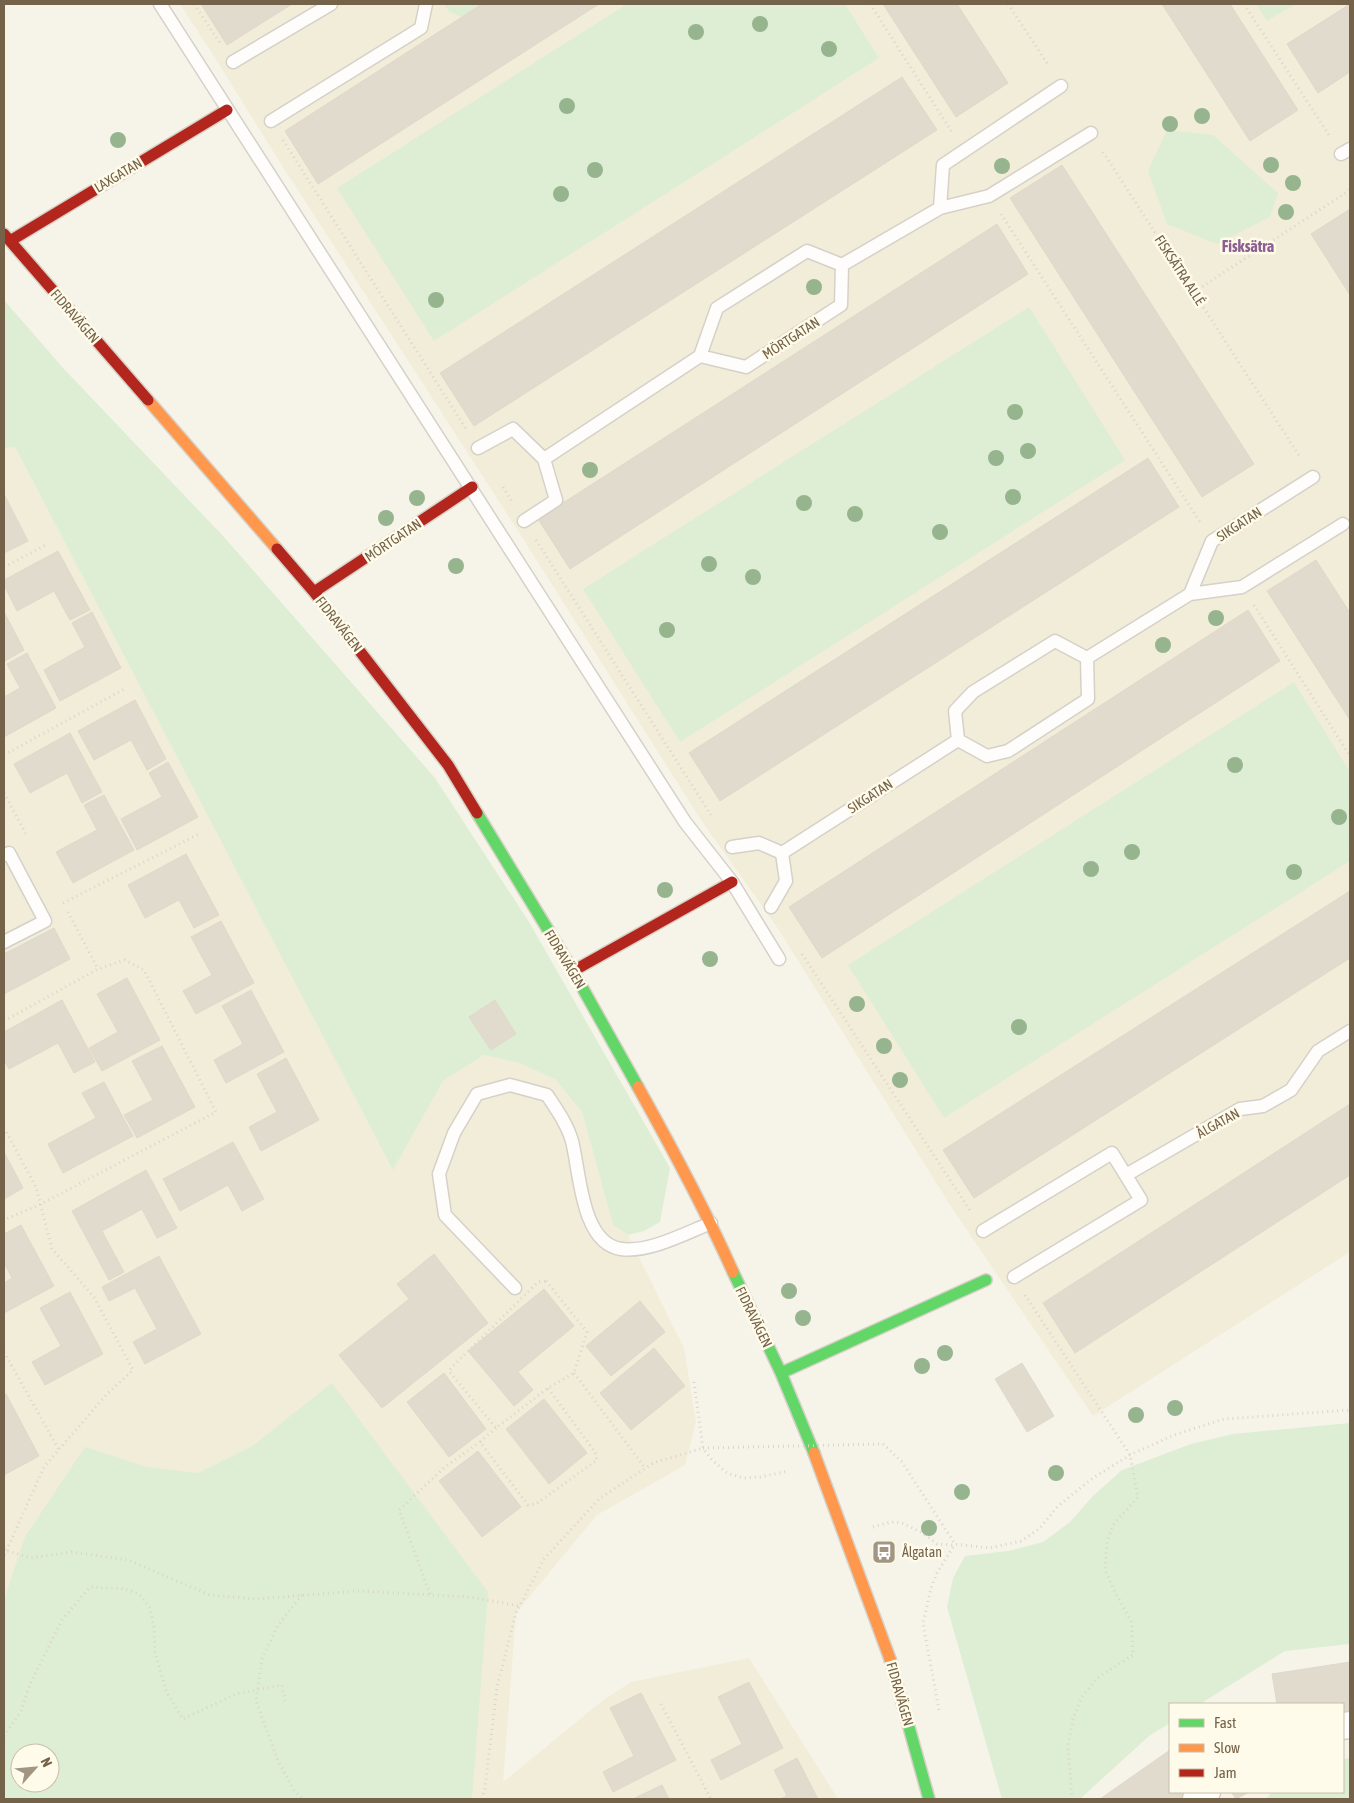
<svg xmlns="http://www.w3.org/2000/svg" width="1354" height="1803" viewBox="0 0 1354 1803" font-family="'Asap Condensed',sans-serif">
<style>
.residential{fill:#f2edd9;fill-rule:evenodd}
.green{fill:#ddeed4;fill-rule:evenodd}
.building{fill:#e1dbce;stroke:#dfd8cb}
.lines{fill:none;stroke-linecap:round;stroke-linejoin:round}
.lane-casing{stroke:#d5d1c8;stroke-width:15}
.street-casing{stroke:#d5d1c8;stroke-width:29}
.fast-casing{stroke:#d6d1c7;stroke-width:14}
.slow-casing{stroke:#d6d1c7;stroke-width:14}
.jam-casing{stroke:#d6d1c7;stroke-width:14}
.path{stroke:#dad4cc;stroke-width:3;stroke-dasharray:1 4;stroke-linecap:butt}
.lane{stroke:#fefdfc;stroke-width:12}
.street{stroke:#fefdfc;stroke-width:26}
.fast{stroke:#63d668;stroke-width:11}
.slow{stroke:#ff974d;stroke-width:11}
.jam{stroke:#b3261e;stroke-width:11}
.path-bridge{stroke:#dad4cc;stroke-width:3;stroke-dasharray:1 4;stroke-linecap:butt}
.tree{fill:#96b48e}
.labels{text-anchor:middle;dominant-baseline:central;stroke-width:5;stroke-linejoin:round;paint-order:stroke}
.street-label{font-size:14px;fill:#746249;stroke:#fffbea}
.poi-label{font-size:14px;fill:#746249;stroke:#fffbea;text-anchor:start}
.quarter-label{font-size:16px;font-weight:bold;fill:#8c6191;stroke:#fffbea}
</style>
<rect width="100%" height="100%" fill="#f6f4e9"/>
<path class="residential" d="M 180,4 L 1350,4 L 1350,1252 L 1093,1416 L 950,1205 L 779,930 L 701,820 L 520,534 L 281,164 L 210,50 Z
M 15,447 L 393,1169 L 443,1081 L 484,1055 L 519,1063 L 555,1079 L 582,1112 L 613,1225 L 628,1235 L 684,1348 L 696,1422 L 685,1465 L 597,1515 L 516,1613 L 503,1782 L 602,1701 L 631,1682 L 749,1658 L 838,1799 L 4,1799 L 4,448 ZM 20,1753 L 50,1753 L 50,1783 L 20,1783 Z"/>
<path class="green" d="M 443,4 L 482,4 L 462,17 L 450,12 Z
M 627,4 L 845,4 L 879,58 L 434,341 L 337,188 Z
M 1256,4 L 1295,4 L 1267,21 Z
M 1167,130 L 1213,135 L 1278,193 L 1270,217 L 1217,244 L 1167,224 L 1148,171 Z
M 4,300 L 64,369 L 224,537 L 435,778 L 529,922 L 670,1168 L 660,1222 L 644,1231 L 628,1235 L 613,1225 L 582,1112 L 555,1079 L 519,1063 L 484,1055 L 443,1081 L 393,1170 L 15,447 L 4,448 Z
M 1029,307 L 1125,460 L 680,742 L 583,589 Z
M 1294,682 L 1350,772 L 1350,861 L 944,1118 L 848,965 Z
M 332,1383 L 488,1592 L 472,1799 L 4,1799 L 4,1600 L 25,1537 L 85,1447 L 147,1467 L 198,1473 L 251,1447 ZM 20,1753 L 50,1753 L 50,1783 L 20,1783 Z
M 1350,1423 L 1350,1644 L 1285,1651 L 1200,1704 L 1170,1704 L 1170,1723 L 1149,1736 L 1080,1799 L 1002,1799 L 947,1607 L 953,1578 L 965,1556 L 1008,1551 L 1043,1542 L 1070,1522 L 1093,1496 L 1122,1470 L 1191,1444 L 1233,1434 Z
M 1350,1758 L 1350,1799 L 1266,1799 L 1272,1792 L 1343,1792 L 1343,1759 Z"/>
<path class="building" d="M 201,4 L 292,4 L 227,45 Z
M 482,4 L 599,4 L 318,184 L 285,131 Z
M 883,4 L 957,4 L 1008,83 L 956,117 Z
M 1162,4 L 1230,4 L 1298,110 L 1250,141 Z
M 1350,4 L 1350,72 L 1318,93 L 1287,44 Z
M 902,77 L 937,130 L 474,426 L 440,373 Z
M 1062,165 L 1254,464 L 1202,497 L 1010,198 Z
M 1350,209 L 1350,295 L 1311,234 Z
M 997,224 L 1028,274 L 570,569 L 538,519 Z
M 1148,458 L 1179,507 L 720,801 L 689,753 Z
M 4,494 L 28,541 L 4,553 Z
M 58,551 L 90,610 L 70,620 L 54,591 L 17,611 L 4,585 L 4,580 Z
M 1316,560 L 1350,613 L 1350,720 L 1267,591 Z
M 1248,610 L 1280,661 L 822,958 L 789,907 Z
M 4,612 L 24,650 L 5,661 L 4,658 Z
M 92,612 L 121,668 L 60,701 L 44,670 L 85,647 L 72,623 Z
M 27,653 L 56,708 L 4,737 L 4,697 L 20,688 L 7,664 Z
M 135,700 L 166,759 L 147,770 L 131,740 L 94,760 L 78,731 Z
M 70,733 L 102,792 L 82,803 L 67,773 L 30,793 L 14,764 Z
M 168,762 L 198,817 L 137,850 L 121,819 L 162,797 L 149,773 Z
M 104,795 L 134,850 L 73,883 L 56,852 L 97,830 L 84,805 Z
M 186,854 L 219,915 L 194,928 L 179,900 L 145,918 L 128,885 Z
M 1350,891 L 1350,958 L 974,1198 L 943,1150 Z
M 221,921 L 254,983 L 196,1014 L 183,991 L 212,975 L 191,937 Z
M 54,928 L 70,959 L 4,994 L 4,954 Z
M 127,978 L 160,1040 L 102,1071 L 89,1048 L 118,1032 L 97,994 Z
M 251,990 L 284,1052 L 226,1083 L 214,1060 L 243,1044 L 222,1006 Z
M 62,1000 L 95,1062 L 74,1073 L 58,1043 L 9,1069 L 4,1060 L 4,1032 Z
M 495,1000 L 516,1034 L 491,1050 L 469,1017 Z
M 162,1046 L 195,1107 L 137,1138 L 124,1115 L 153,1100 L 132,1061 Z
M 286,1058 L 319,1120 L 261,1151 L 249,1127 L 277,1112 L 257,1074 Z
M 104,1082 L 133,1136 L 63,1173 L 48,1144 L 96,1118 L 82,1093 Z
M 1350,1104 L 1350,1175 L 1075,1353 L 1043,1303 Z
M 233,1142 L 264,1199 L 242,1211 L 228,1185 L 180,1211 L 163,1179 Z
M 4,1152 L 23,1188 L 4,1199 Z
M 146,1170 L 177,1228 L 157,1238 L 142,1209 L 102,1231 L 124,1272 L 109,1280 L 72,1211 Z
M 21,1225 L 54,1286 L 4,1313 L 4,1283 L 12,1278 L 4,1263 L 4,1234 Z
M 434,1254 L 488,1323 L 382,1408 L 339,1355 L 409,1299 L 397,1284 Z
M 159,1256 L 201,1334 L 145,1364 L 133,1342 L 157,1329 L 135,1288 L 109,1301 L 102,1287 Z
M 544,1289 L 574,1326 L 518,1372 L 533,1390 L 514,1406 L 468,1351 Z
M 70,1292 L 103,1354 L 45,1385 L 32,1362 L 61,1346 L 40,1308 Z
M 640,1301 L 665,1332 L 611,1376 L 586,1346 Z
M 654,1348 L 685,1386 L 631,1430 L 600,1393 Z
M 1022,1363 L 1054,1416 L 1027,1432 L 995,1379 Z
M 444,1373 L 486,1429 L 449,1457 L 407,1402 Z
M 6,1394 L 39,1456 L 4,1475 L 4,1395 Z
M 544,1399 L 587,1453 L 549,1484 L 506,1429 Z
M 478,1451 L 521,1507 L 482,1537 L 439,1481 Z
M 1350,1662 L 1350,1713 L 1343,1714 L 1343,1704 L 1277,1704 L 1272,1674 Z
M 749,1682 L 783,1748 L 721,1780 L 711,1760 L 742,1744 L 718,1697 Z
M 641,1693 L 676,1760 L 613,1792 L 603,1772 L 634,1756 L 610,1708 Z
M 1170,1750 L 1170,1792 L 1191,1792 L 1180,1799 L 1100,1799 Z
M 797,1758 L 818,1799 L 780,1799 L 787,1796 L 774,1770 Z
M 662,1785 L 669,1799 L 636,1799 L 635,1798 Z
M 1231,1792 L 1249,1792 L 1236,1799 Z"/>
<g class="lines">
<g class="lane-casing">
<path id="lane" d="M 160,4 L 685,822 L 732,882 L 779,959
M 233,62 L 331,4
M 271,121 L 421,28 L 426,4
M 1341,154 L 1350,149
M 940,208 L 989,196 L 1091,133
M 842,265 L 940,208 L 943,165 L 1061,86
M 478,448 L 513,429 L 544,459 L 556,500 L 524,521
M 544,459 L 700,356 L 717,308 L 807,251 L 842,265 L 841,305 L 746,367 L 700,356
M 1313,477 L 1212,541 L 1190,594 L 1242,587 L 1343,524
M 1055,641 L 1087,658 L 1088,699 L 1008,751 L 987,756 L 958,740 L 955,711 L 973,692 Z
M 1087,658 L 1190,594
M 732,847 L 759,843 L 782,853 L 786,881 L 771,907
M 782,853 L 958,740
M 4,855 L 9,853 L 45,921 L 4,942
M 1126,1175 L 1240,1109 L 1263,1106 L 1291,1090 L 1318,1051 L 1350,1031
M 983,1231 L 1112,1153 L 1141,1200 L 1014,1277
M 515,1288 L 445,1215 L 439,1174 L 454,1133 L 477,1094 L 510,1085 L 547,1095 C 557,1110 567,1124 572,1141 C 580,1172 581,1243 621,1249 C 649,1253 686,1233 711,1223"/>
</g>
<g class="street-casing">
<path id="street" d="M 1343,1726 L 1350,1725
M 1196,1799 L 1207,1792"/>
</g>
<g class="fast-casing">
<path id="fast" d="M 477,813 L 573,971 L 638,1087
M 733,1272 L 781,1373 L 814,1453
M 781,1373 L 986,1280
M 890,1659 L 929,1799"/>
</g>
<g class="slow-casing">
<path id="slow" d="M 148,400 L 277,549
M 638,1087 C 672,1148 705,1209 733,1272
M 814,1453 L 890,1659"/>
</g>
<g class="jam-casing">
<path id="jam" d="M 4,234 L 148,400
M 10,241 L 227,110
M 277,549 L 314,592 L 448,765 L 477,813
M 314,592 L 472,487
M 573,971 L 732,882"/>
</g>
<path class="path" d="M 194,4 L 220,43
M 870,4 L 952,132
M 1008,4 L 1049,66
M 1244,4 L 1329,135
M 283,140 L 466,429
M 1103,152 L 1300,457
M 1001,214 L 1200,522
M 1194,292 L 1350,190
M 503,487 L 513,503
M 536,540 L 711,815
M 4,567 L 48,544
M 1254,605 L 1350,756
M 4,755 L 126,688
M 4,793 L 27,836
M 63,903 L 201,833
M 68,912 L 98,969
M 802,954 L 971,1212
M 4,1021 L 98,969 L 125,960 L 144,970 L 216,1112 L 41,1204 L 4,1220
M 4,1128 L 36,1187 L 52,1249 L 94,1297 L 133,1370 L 106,1395 L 44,1467 L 4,1556
M 546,1281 L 587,1332 L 574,1373 L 548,1388 L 496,1428 L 449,1371 L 451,1368 L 538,1282 Z
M 1025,1295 L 1130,1455 L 1138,1497 L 1113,1525 L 1107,1542 L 1105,1570 L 1114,1590 L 1132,1623 L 1133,1655 L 1097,1678 L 1082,1697 L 1073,1719 L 1068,1746 L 1072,1799
M 4,1352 L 59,1450
M 574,1373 L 645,1468
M 694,1382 L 703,1448 L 712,1460 L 727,1473 L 743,1478 L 760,1477 L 789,1471
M 496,1428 L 480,1442 L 528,1505 L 536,1504 L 597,1460 L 595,1452 L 548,1388
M 883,1444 L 902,1462 L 955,1544 L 990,1548 L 1021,1541 L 1039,1529 L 1058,1506 L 1093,1478 L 1130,1455 L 1174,1435 L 1224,1419 L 1350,1410
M 873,1527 L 891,1522 L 902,1523 L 921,1532 L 937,1544 L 954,1545
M 4,1548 L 5,1550 L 30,1558 L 72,1552 L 128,1560 L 210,1595 L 256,1599 L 358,1591 L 471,1597 L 519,1606
M 430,1594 L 399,1510 L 445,1467 L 480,1442
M 302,1595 L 278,1625 L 262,1659 L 256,1701 L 278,1761 L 294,1790 L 303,1799
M 661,1704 L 711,1799
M 939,1710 L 923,1624 L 931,1588 L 937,1573 L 955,1544
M 4,1736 L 21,1711 L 30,1684 L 62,1620 L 90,1587 L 125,1589 L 139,1594 L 150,1608 L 154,1628 L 155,1653 L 167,1693 L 183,1719 L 236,1694 L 282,1685 L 285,1701
M 482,1799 L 485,1788 L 497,1687 L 516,1613 L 544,1559 L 599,1499 L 653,1463 L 703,1448"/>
<use href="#lane" class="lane"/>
<use href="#street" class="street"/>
<use href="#fast" class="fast"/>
<use href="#slow" class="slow"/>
<use href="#jam" class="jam"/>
<path class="path-bridge" d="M 703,1448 L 883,1444"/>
</g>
<g class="tree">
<circle cx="760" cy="24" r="8"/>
<circle cx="696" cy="32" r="8"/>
<circle cx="829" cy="49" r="8"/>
<circle cx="567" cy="106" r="8"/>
<circle cx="1202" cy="116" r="8"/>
<circle cx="1170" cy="124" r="8"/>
<circle cx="118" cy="140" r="8"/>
<circle cx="1271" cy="165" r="8"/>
<circle cx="1002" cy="166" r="8"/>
<circle cx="595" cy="170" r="8"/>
<circle cx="1293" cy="183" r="8"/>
<circle cx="561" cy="194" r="8"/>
<circle cx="1286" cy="212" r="8"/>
<circle cx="814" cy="287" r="8"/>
<circle cx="436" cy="300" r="8"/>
<circle cx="1015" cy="412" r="8"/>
<circle cx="1028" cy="451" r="8"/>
<circle cx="996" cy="458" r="8"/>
<circle cx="590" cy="470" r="8"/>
<circle cx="1013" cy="497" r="8"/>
<circle cx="417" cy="498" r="8"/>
<circle cx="804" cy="503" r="8"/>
<circle cx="855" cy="514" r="8"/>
<circle cx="386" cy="518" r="8"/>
<circle cx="940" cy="532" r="8"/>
<circle cx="709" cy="564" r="8"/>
<circle cx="456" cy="566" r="8"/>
<circle cx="753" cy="577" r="8"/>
<circle cx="1216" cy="618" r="8"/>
<circle cx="667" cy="630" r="8"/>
<circle cx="1163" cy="645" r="8"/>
<circle cx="1235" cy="765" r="8"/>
<circle cx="1339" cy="817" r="8"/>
<circle cx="1132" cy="852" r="8"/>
<circle cx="1091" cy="869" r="8"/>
<circle cx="1294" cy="872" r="8"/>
<circle cx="665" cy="890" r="8"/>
<circle cx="710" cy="959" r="8"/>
<circle cx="857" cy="1004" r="8"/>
<circle cx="1019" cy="1027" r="8"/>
<circle cx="884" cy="1046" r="8"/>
<circle cx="900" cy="1080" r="8"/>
<circle cx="789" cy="1291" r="8"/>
<circle cx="803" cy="1318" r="8"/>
<circle cx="945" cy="1353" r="8"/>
<circle cx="922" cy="1366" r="8"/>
<circle cx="1175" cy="1408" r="8"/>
<circle cx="1136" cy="1415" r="8"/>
<circle cx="1056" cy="1473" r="8"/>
<circle cx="962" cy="1492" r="8"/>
<circle cx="929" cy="1528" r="8"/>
</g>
<defs>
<g id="bus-square" transform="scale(1.25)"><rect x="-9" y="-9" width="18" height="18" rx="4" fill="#a29581" stroke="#fffbea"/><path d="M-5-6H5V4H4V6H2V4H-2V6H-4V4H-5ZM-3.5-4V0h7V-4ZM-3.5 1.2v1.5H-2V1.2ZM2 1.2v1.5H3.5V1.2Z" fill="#fff"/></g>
</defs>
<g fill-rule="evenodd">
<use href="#bus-square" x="884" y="1552"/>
</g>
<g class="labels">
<g class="street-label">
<text transform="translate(118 175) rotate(-31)">LAXGATAN</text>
<text transform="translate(1180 270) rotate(57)">FISKSÄTRA ALLÉ</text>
<text transform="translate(75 316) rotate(49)">FIDRAVÄGEN</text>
<text transform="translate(791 338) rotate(-33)">MÖRTGATAN</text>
<text transform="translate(1239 524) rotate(-33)">SIKGATAN</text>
<text transform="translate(393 540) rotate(-34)">MÖRTGATAN</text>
<text transform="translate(339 624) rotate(52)">FIDRAVÄGEN</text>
<text transform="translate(870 796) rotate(-33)">SIKGATAN</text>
<text transform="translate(565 959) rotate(59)">FIDRAVÄGEN</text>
<text transform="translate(1218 1123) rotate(-29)">ÅLGATAN</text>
<text transform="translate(754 1317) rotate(64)">FIDRAVÄGEN</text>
<text transform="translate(900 1694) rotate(74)">FIDRAVÄGEN</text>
</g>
<g class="poi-label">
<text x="902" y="1552">Ålgatan</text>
</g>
<g class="quarter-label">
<text x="1248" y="246">Fisksätra</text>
</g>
</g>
<rect width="1354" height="1803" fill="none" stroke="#746249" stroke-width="10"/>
<rect x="1169" y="1703" width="175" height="90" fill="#fffbea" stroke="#c7beaa"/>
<rect x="1179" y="1719" width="25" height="8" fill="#63d668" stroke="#c7beaa"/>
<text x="1214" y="1728" font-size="15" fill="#746249">Fast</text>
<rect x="1179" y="1744" width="25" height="8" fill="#ff974d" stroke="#c7beaa"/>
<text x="1214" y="1753" font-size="15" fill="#746249">Slow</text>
<rect x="1179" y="1769" width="25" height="8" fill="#b3261e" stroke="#c7beaa"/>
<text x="1214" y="1778" font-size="15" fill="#746249">Jam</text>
<g transform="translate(35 1768) rotate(63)"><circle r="24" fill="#fffbea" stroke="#c7beaa"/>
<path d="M0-4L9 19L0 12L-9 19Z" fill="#a29581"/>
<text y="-8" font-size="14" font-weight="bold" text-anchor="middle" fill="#746249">N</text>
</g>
</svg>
